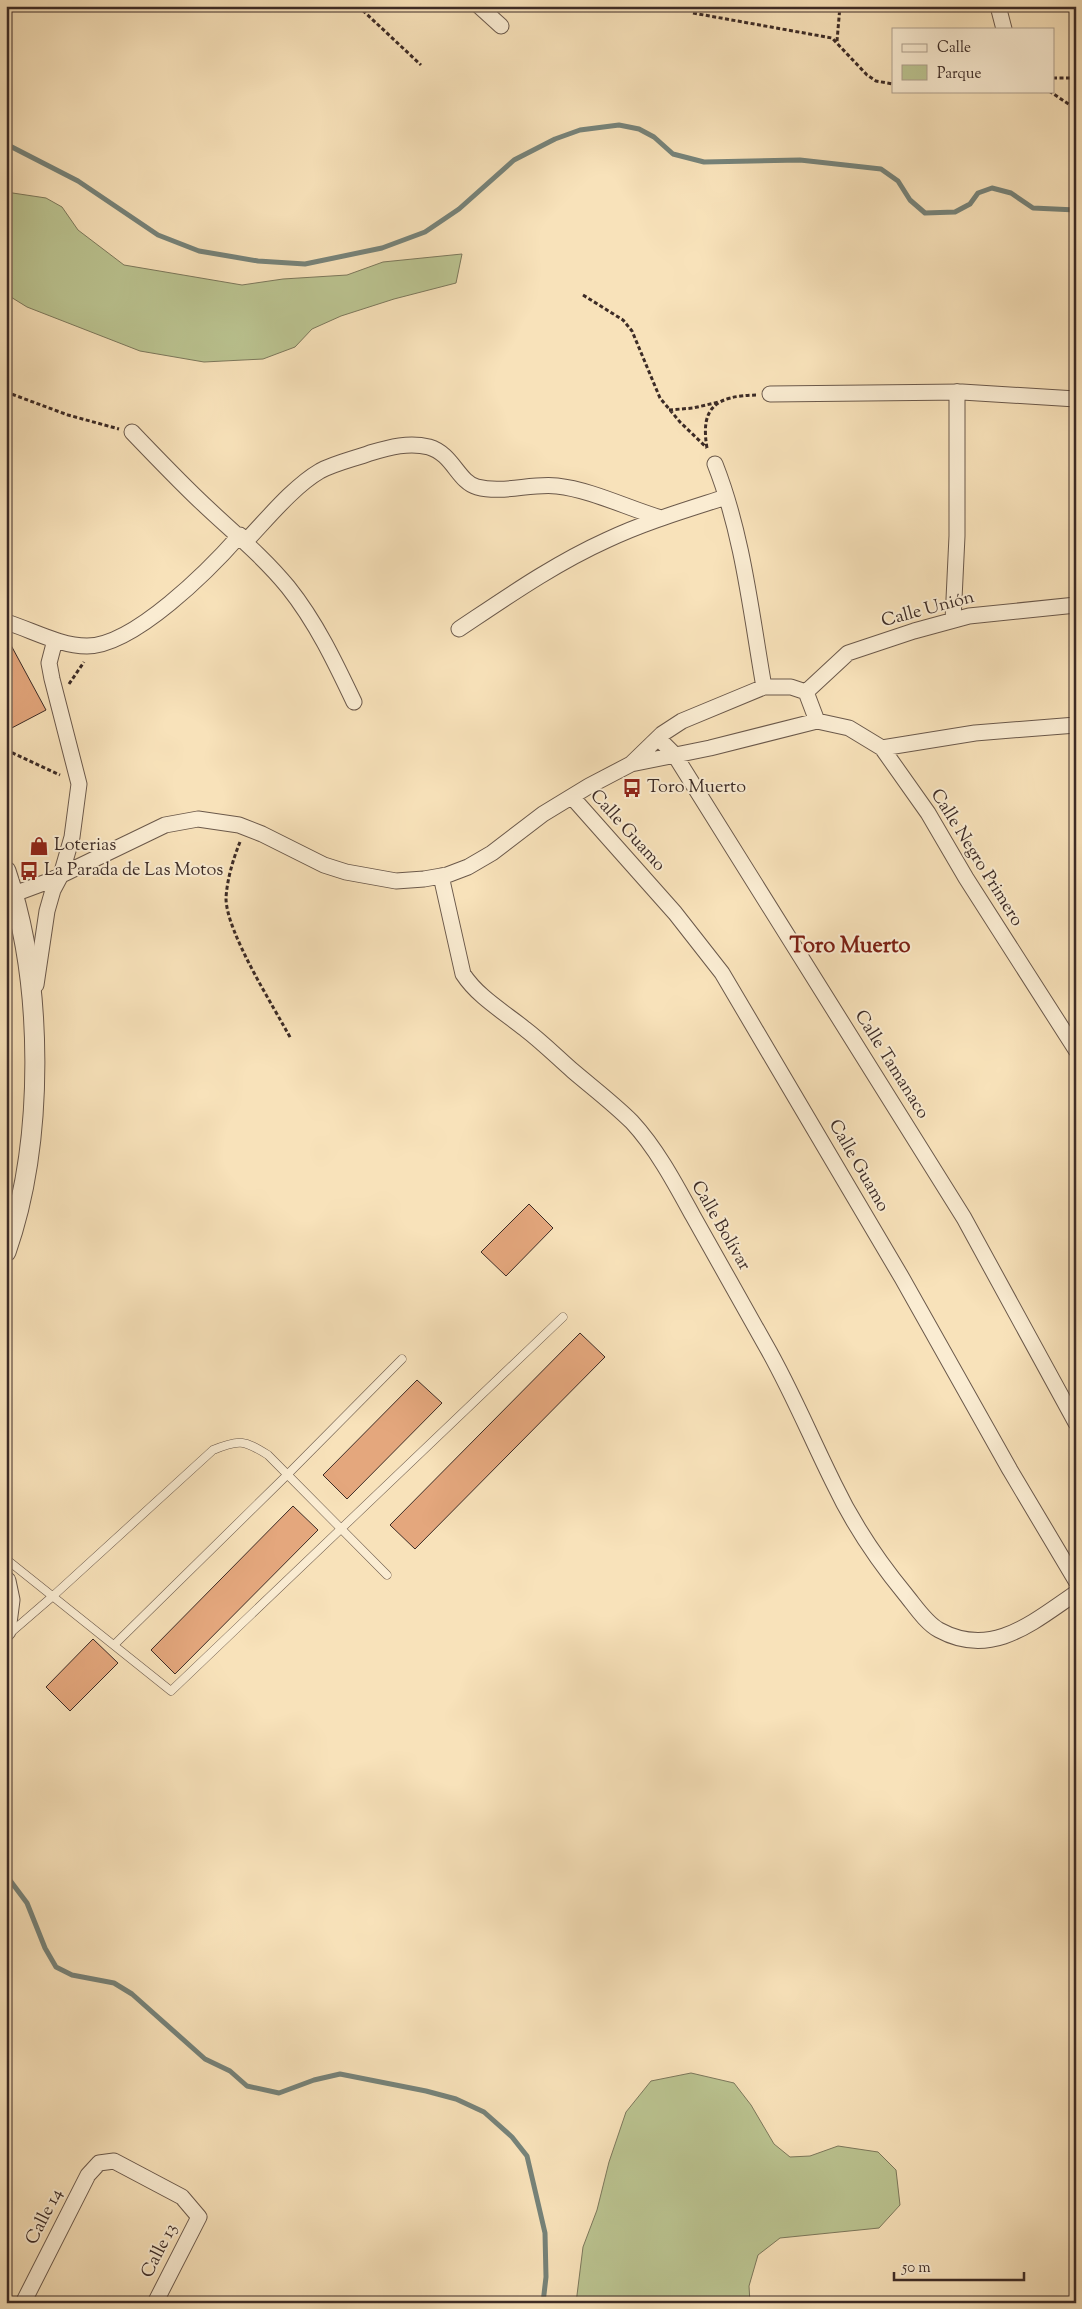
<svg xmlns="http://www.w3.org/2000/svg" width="1082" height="2309" viewBox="0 0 1082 2309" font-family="'Sorts Mill Goudy',serif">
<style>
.green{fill:#bbc491;stroke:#7c785c}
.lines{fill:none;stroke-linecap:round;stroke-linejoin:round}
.stream{stroke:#76837a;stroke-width:5}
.building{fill:#e4a77d;stroke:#3c2b26}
.service-casing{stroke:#6b594b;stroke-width:9}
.minor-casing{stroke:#6b594b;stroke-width:17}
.tertiary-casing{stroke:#6b594b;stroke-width:21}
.path{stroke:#3c2b26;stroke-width:3;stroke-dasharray:4 2.5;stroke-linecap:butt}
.service{stroke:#faecd2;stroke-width:8}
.minor{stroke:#faecd2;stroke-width:15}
.tertiary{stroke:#faecd2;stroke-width:19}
.labels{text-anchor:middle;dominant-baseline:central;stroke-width:4;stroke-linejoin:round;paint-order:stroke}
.street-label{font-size:18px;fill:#3c2b26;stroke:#faecd2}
.poi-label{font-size:18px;fill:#3c2b26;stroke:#faecd2;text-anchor:start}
.district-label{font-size:22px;font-weight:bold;fill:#7a1f14;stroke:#faecd2}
</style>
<rect width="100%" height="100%" fill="#f8e2ba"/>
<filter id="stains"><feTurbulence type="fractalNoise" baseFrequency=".004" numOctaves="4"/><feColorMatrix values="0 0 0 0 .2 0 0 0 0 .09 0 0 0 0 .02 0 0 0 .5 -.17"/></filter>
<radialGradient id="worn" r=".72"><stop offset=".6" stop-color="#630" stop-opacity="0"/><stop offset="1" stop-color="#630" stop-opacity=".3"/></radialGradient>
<path class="green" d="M 6,192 L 46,198 L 62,207 L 78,230 L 124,265 L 242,285 L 283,279 L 347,275 L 383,262 L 462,254 L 456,283 L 394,299 L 341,316 L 312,329 L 295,347 L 263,359 L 204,362 L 140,351 L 27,307 L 6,294 Z
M 691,2073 L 734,2083 L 751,2105 L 774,2144 L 790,2157 L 810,2156 L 838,2146 L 878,2152 L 896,2170 L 900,2205 L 879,2228 L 780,2238 L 758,2255 L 749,2286 L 750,2303 L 576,2303 L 583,2247 L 597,2210 L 609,2162 L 626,2112 L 651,2081 Z"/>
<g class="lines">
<path class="stream" d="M 6,144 L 78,181 L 158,235 L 199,251 L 258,261 L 305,264 L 382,248 L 425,232 L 459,209 L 514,160 L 555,139 L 580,130 L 619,125 L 639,129 L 654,137 L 673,154 L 704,162 L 800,160 L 881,169 L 898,181 L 910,200 L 925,213 L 955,212 L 970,204 L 978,193 L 992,188 L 1011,193 L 1033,208 L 1076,210
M 6,1875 L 27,1903 L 45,1948 L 56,1967 L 72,1975 L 114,1983 L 132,1994 L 205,2059 L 230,2071 L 247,2086 L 279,2093 L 314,2080 L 340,2074 L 426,2091 L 456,2099 L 484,2112 L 512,2137 L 527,2156 L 545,2233 L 546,2277 L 543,2303"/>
</g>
<path class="building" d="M 6,636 L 46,710 L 6,731 Z
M 529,1204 L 553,1228 L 506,1276 L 481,1252 Z
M 580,1333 L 605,1357 L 415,1549 L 390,1525 Z
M 417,1380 L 442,1403 L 347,1499 L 323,1475 Z
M 293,1506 L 318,1530 L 175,1674 L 151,1650 Z
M 93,1639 L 118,1663 L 70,1711 L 46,1687 Z"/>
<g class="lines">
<g class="service-casing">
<path id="service" d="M 6,1559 L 171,1691 L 563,1317
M 9,1634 L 53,1596 L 213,1450 C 239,1439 244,1440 268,1455 L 387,1575
M 114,1645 L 287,1475 L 402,1359"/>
</g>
<g class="minor-casing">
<path id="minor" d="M 479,6 L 501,26
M 998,6 L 1004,29
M 770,394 L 962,392 L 1076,399
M 132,432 C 154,455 176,478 199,500 C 229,529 261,554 288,587 C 316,622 335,662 354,702
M 715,464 C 743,535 751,613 764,687
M 246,541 C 267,519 294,486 320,471 C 335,463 354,459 370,453 C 390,447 409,442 429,447 C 453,454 458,482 477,487 C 503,494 531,483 557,486 C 592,490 627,508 661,518
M 953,620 L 957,536 L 957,392
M 6,622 C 32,630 60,646 87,646 C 134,646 210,569 240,535
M 459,629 C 507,597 554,564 607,540 C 645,522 686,510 726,497
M 806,692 L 848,653 L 914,631 L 969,616 L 1076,605
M 806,692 L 817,721
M 658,738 L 674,754 L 964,1218 L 1076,1423
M 882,748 L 975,733 L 1076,725
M 631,764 L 662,734 L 682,721 L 764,687 L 791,687 L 806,692
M 572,797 L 675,913 L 722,973 L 902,1278 L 1010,1470 L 1076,1581
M 441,876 L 463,974 C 478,997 504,1012 525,1029 C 542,1042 557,1057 573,1071 C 593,1088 614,1104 632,1122 C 657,1149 676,1185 693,1216 C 717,1259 741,1301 765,1344 C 791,1389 811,1438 834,1484 C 853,1524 878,1561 906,1595 C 915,1606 926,1623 939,1630 C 992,1659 1033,1622 1076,1593
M 14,894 L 49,881 L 165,825 L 198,819 L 239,825 L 262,834 L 324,865 L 346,872 L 396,881 L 424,879 L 447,875 L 468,867 L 492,853 L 543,814 L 589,786 L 631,764 L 710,748 L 817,721 L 849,728 L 882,748 L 928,813 L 966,878 L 1076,1050
M 36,985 L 47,911 L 53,890 L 61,875 L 72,837 L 79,784 L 52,679 L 49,663 L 55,640
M 23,2303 L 88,2175 L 99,2163 L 114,2161 L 182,2197 L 199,2217 L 155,2303"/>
</g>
<g class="tertiary-casing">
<path id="tertiary" d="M 6,871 C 44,982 45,1141 6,1252
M 6,1581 L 10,1600 L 6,1631"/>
</g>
<path class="path" d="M 358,6 L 421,65
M 693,13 L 832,38 L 867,75 L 876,81 L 893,84
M 837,41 L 840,6
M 1053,78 L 1076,78
M 1049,91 L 1076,109
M 583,295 L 623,320 L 632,331 L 660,398 L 680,422 L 707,448
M 6,392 L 68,415 L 119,429
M 669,410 L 693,408 L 719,402
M 707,448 C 700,407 716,396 756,395
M 69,684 L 84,662
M 6,750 L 60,775
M 240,842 C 233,859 227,880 226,898 C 226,932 274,1007 291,1039"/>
<use href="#service" class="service"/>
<use href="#minor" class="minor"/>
<use href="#tertiary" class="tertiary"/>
</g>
<defs>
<g id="bus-bare" transform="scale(1.5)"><path d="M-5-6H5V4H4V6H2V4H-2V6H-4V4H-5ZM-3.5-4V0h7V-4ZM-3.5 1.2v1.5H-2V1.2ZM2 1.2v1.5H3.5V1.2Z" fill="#8f2418" stroke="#faecd2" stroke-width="2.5" paint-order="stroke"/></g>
<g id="shop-bare" transform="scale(1.5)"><path d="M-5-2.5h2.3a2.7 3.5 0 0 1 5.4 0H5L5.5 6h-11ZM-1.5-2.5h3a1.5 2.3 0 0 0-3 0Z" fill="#8f2418" stroke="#faecd2" stroke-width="2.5" paint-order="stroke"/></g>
</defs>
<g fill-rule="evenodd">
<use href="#bus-bare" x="632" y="788"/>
<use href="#shop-bare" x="39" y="846"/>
<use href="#bus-bare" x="29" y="871"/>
</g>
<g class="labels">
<g class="street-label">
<text transform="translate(928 610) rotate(-15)">Calle Unión</text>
<text transform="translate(627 831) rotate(48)">Calle Guamo</text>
<text transform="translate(976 858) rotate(58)">Calle Negro Primero</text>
<text transform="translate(891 1065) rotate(58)">Calle Tamanaco</text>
<text transform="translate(858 1166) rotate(60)">Calle Guamo</text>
<text transform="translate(720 1226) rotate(60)">Calle Bolívar</text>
<text transform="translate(45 2217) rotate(-63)">Calle 14</text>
<text transform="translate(160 2251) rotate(-63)">Calle 13</text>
</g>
<g class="poi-label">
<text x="647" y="788">Toro Muerto</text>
<text x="54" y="846">Loterias</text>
<text x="44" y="871">La Parada de Las Motos</text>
</g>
<g class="district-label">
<text x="850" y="947">Toro Muerto</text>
</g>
</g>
<rect width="1082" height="2309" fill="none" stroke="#f8e2ba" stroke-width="25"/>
<rect x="8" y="8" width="1067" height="2294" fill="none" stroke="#3c2b26" stroke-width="2.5"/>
<rect x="12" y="12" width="1057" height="2284" fill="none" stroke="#3c2b26"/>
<rect x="892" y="28" width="162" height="65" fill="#faecd2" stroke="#ae9f8d"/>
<rect x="902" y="44" width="25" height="8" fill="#faecd2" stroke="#ae9f8d"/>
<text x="937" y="52" font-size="15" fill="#3c2b26">Calle</text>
<rect x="902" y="65" width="25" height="15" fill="#bbc491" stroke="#ae9f8d"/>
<text x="937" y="78" font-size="15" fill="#3c2b26">Parque</text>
<path d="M894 2272v8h130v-8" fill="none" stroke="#3c2b26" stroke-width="2.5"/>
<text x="902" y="2272" font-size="15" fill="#3c2b26" stroke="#faecd2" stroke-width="4" paint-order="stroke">50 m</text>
<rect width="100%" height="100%" filter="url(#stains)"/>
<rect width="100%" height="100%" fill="url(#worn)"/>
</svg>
